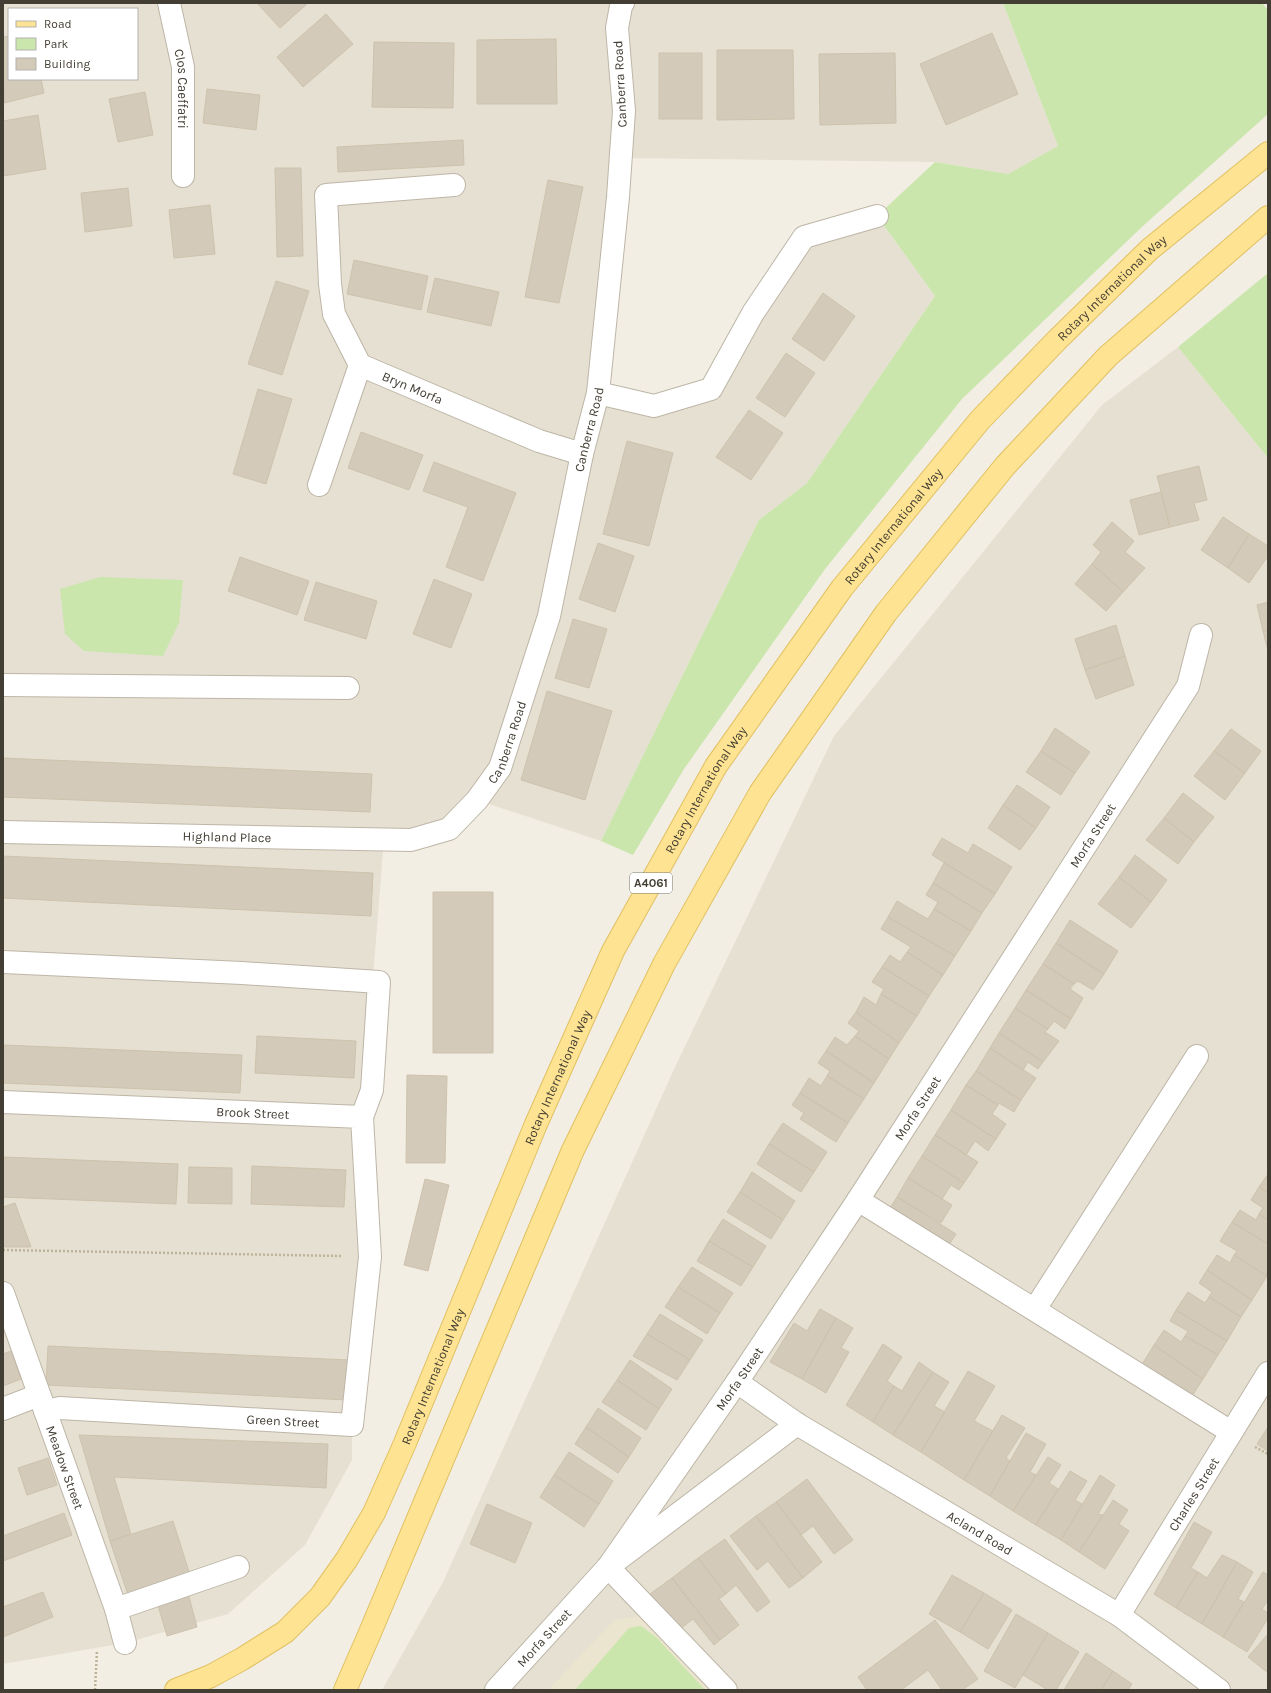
<svg xmlns="http://www.w3.org/2000/svg" width="1271" height="1693" viewBox="0 0 1271 1693" font-family="Karla,sans-serif">
<style>
.residential{fill:#e6e0d2;fill-rule:evenodd}
.education{fill:#ebe4ce}
.green{fill:#cae6ac}
.building{fill:#d3cab9;stroke:#cec2ad}
.lines{fill:none;stroke-linecap:round;stroke-linejoin:round}
.minor-casing{stroke:#bdb6a7;stroke-width:24}
.major-casing{stroke:#e1c062;stroke-width:24}
.path{stroke:#beb298;stroke-width:2.5;stroke-dasharray:2 2;stroke-linecap:butt}
.minor{stroke:#fff;stroke-width:22}
.major{stroke:#fde392;stroke-width:22}
.labels{text-anchor:middle;dominant-baseline:central;stroke-width:3;stroke-linejoin:round;paint-order:stroke}
.shield{fill:#fff;stroke:#7b7871;stroke-width:1}
.shield-label{font-size:12px;font-weight:bold;fill:#433e34}
.street-label{font-size:13px;fill:#433e34;stroke:#fff}
</style>
<rect width="100%" height="100%" fill="#f2eee4"/>
<path class="residential" d="M 3,3 L 1003,3 L 1058,146 L 1008,174 L 935,162 L 621,158 L 598,393 L 654,406 L 711,389 L 804,237 L 877,216 L 935,296 L 807,483 L 759,520 L 601,841 L 477,800 L 449,829 L 384,839 L 362,1117 L 370,1257 L 352,1425 L 352,1460 L 305,1545 L 228,1614 L 125,1643 L 3,1664 ZM 9,9 L 137,9 L 137,79 L 9,79 Z
M 1178,347 L 1268,458 L 1268,1690 L 382,1690 L 443,1582 L 675,1067 L 834,736 L 1102,405 Z"/>
<path class="education" d="M 646,1615 L 712,1690 L 548,1690 L 614,1620 Z"/>
<path class="green" d="M 1003,3 L 1262,3 L 1268,10 L 1268,114 L 1144,225 L 962,399 L 825,569 L 684,769 L 633,855 L 601,841 L 759,520 L 807,483 L 935,296 L 877,216 L 935,162 L 1008,174 L 1058,146 Z
M 1268,273 L 1268,458 L 1178,347 Z
M 100,577 L 183,580 L 179,623 L 163,656 L 84,651 L 65,634 L 60,589 Z
M 641,1626 L 656,1637 L 705,1690 L 575,1690 L 629,1628 Z"/>
<path class="building" d="M 257,3 L 308,3 L 280,28 Z
M 326,14 L 353,44 L 303,87 L 277,57 Z
M 992,33 L 1018,94 L 946,125 L 920,64 Z
M 9,36 L 9,79 L 41,79 L 44,93 L 4,103 L 3,37 Z
M 556,39 L 557,104 L 477,104 L 477,40 Z
M 374,42 L 454,43 L 453,108 L 372,107 Z
M 717,50 L 793,50 L 794,119 L 717,120 Z
M 659,53 L 702,53 L 702,119 L 659,119 Z
M 895,53 L 896,123 L 820,125 L 819,54 Z
M 207,89 L 260,95 L 256,130 L 203,123 Z
M 145,92 L 153,135 L 118,142 L 109,99 Z
M 38,115 L 46,169 L 3,176 L 3,121 Z
M 463,140 L 464,165 L 338,172 L 337,147 Z
M 275,168 L 301,168 L 303,256 L 277,257 Z
M 548,180 L 583,187 L 559,303 L 525,297 Z
M 128,188 L 132,226 L 85,232 L 81,193 Z
M 210,205 L 215,254 L 174,258 L 169,210 Z
M 354,260 L 428,276 L 421,310 L 347,294 Z
M 435,278 L 499,292 L 491,326 L 427,312 Z
M 276,281 L 309,291 L 282,375 L 248,364 Z
M 823,293 L 855,316 L 824,361 L 792,339 Z
M 786,353 L 815,373 L 785,417 L 756,398 Z
M 258,389 L 292,399 L 266,484 L 233,474 Z
M 749,410 L 783,433 L 751,480 L 716,457 Z
M 361,432 L 423,455 L 409,490 L 348,468 Z
M 627,441 L 673,453 L 649,546 L 603,534 Z
M 434,462 L 516,493 L 483,581 L 446,567 L 468,507 L 423,491 Z
M 1199,466 L 1207,500 L 1194,503 L 1199,520 L 1170,527 L 1157,476 Z
M 1161,492 L 1170,527 L 1139,535 L 1130,500 Z
M 1223,517 L 1249,534 L 1228,568 L 1201,550 Z
M 1112,522 L 1134,541 L 1125,552 L 1145,568 L 1123,592 L 1092,564 L 1101,552 L 1093,545 Z
M 1249,534 L 1268,546 L 1268,556 L 1249,583 L 1228,568 Z
M 598,543 L 634,556 L 615,612 L 579,599 Z
M 240,557 L 309,581 L 297,615 L 228,591 Z
M 1092,564 L 1123,592 L 1106,611 L 1075,584 Z
M 434,579 L 472,594 L 451,648 L 413,634 Z
M 316,582 L 377,601 L 366,639 L 304,620 Z
M 1268,602 L 1268,630 L 1263,631 L 1257,605 Z
M 573,619 L 607,629 L 589,688 L 555,678 Z
M 1116,625 L 1125,656 L 1085,670 L 1075,639 Z
M 1268,630 L 1268,651 L 1263,631 Z
M 1125,656 L 1134,685 L 1096,699 L 1085,670 Z
M 547,691 L 612,711 L 585,800 L 521,780 Z
M 1055,728 L 1090,752 L 1075,773 L 1041,751 Z
M 1231,729 L 1261,751 L 1245,773 L 1214,751 Z
M 1041,751 L 1075,773 L 1061,795 L 1026,772 Z
M 1214,751 L 1245,773 L 1225,800 L 1194,776 Z
M 3,758 L 372,774 L 370,812 L 3,797 Z
M 1017,785 L 1050,807 L 1036,828 L 1003,805 Z
M 1183,793 L 1214,817 L 1194,842 L 1164,818 Z
M 1003,805 L 1036,828 L 1020,850 L 988,828 Z
M 1164,818 L 1194,842 L 1178,864 L 1146,840 Z
M 942,838 L 968,853 L 973,844 L 1012,867 L 995,894 L 932,855 Z
M 1135,855 L 1167,880 L 1151,902 L 1119,877 Z
M 3,856 L 373,873 L 371,916 L 3,898 Z
M 944,863 L 995,894 L 982,913 L 933,883 Z
M 1119,877 L 1151,902 L 1131,928 L 1098,904 Z
M 933,883 L 982,913 L 971,931 L 934,909 L 938,902 L 926,895 Z
M 433,892 L 493,892 L 493,1053 L 433,1053 Z
M 897,901 L 928,919 L 934,909 L 971,931 L 955,956 L 888,917 Z
M 888,917 L 955,956 L 943,975 L 907,952 L 911,947 L 881,929 Z
M 1070,920 L 1118,951 L 1104,974 L 1056,943 Z
M 1056,943 L 1104,974 L 1093,990 L 1078,981 L 1074,984 L 1043,964 Z
M 907,952 L 943,975 L 929,996 L 882,967 L 890,955 L 900,962 Z
M 1043,964 L 1074,984 L 1070,989 L 1083,998 L 1071,1019 L 1026,990 Z
M 882,967 L 929,996 L 917,1016 L 881,994 L 884,989 L 872,982 Z
M 1026,990 L 1071,1019 L 1065,1029 L 1054,1021 L 1048,1029 L 1015,1008 Z
M 881,994 L 917,1016 L 899,1043 L 856,1012 L 864,997 L 876,1005 Z
M 1015,1008 L 1048,1029 L 1045,1032 L 1059,1041 L 1043,1062 L 999,1033 Z
M 856,1012 L 899,1043 L 889,1059 L 855,1036 L 859,1031 L 848,1023 Z
M 999,1033 L 1043,1062 L 1038,1069 L 1028,1062 L 1023,1070 L 990,1048 Z
M 257,1036 L 356,1041 L 354,1078 L 255,1073 Z
M 855,1036 L 889,1059 L 874,1083 L 826,1051 L 835,1037 L 847,1045 Z
M 3,1045 L 242,1055 L 240,1093 L 3,1083 Z
M 990,1048 L 1036,1078 L 1021,1100 L 976,1071 Z
M 826,1051 L 874,1083 L 864,1099 L 827,1076 L 830,1071 L 818,1063 Z
M 976,1071 L 1021,1100 L 1014,1112 L 999,1103 L 998,1105 L 966,1085 Z
M 407,1075 L 447,1076 L 445,1163 L 406,1163 Z
M 827,1076 L 864,1099 L 848,1123 L 800,1093 L 809,1078 L 821,1086 Z
M 966,1085 L 998,1105 L 992,1114 L 1006,1124 L 996,1139 L 951,1110 Z
M 800,1093 L 848,1123 L 836,1142 L 800,1119 L 804,1113 L 792,1105 Z
M 951,1110 L 996,1139 L 988,1151 L 975,1141 L 966,1155 L 935,1135 Z
M 783,1123 L 827,1152 L 814,1172 L 769,1144 Z
M 935,1135 L 978,1162 L 964,1183 L 922,1156 Z
M 769,1144 L 814,1172 L 801,1192 L 757,1164 Z
M 922,1156 L 964,1183 L 959,1190 L 951,1185 L 942,1199 L 908,1178 Z
M 3,1157 L 178,1164 L 176,1204 L 3,1197 Z
M 252,1166 L 346,1170 L 344,1207 L 251,1204 Z
M 189,1167 L 232,1168 L 232,1204 L 188,1203 Z
M 752,1172 L 795,1201 L 783,1220 L 740,1192 Z
M 1268,1174 L 1268,1193 L 1259,1187 Z
M 908,1178 L 952,1205 L 941,1223 L 897,1197 Z
M 425,1179 L 449,1185 L 428,1271 L 404,1265 Z
M 1259,1187 L 1268,1193 L 1268,1220 L 1259,1214 L 1263,1208 L 1251,1200 Z
M 740,1192 L 783,1220 L 771,1239 L 727,1212 Z
M 897,1197 L 956,1234 L 949,1245 L 885,1216 Z
M 15,1203 L 31,1247 L 5,1247 L 3,1242 L 3,1207 Z
M 1240,1210 L 1256,1220 L 1259,1214 L 1268,1220 L 1268,1244 L 1232,1222 Z
M 723,1219 L 766,1246 L 753,1267 L 709,1241 Z
M 1232,1222 L 1268,1244 L 1267,1276 L 1234,1255 L 1237,1251 L 1220,1241 Z
M 709,1241 L 753,1267 L 741,1286 L 697,1261 Z
M 1217,1255 L 1230,1263 L 1234,1255 L 1267,1276 L 1252,1300 L 1207,1270 Z
M 692,1267 L 733,1293 L 720,1313 L 678,1287 Z
M 1207,1270 L 1252,1300 L 1241,1317 L 1209,1297 L 1212,1292 L 1199,1283 Z
M 678,1287 L 720,1313 L 707,1334 L 665,1307 Z
M 1188,1292 L 1205,1303 L 1209,1297 L 1241,1317 L 1227,1341 L 1176,1310 Z
M 820,1309 L 836,1318 L 802,1379 L 770,1362 L 794,1323 L 807,1331 Z
M 1176,1310 L 1227,1341 L 1218,1355 L 1185,1336 L 1188,1331 L 1170,1321 Z
M 660,1314 L 703,1340 L 690,1360 L 647,1334 Z
M 836,1318 L 853,1328 L 841,1348 L 849,1352 L 826,1393 L 802,1379 Z
M 1164,1330 L 1181,1342 L 1185,1336 L 1218,1355 L 1203,1379 L 1154,1345 Z
M 647,1334 L 690,1360 L 677,1380 L 633,1356 Z
M 883,1344 L 902,1357 L 887,1381 L 894,1386 L 873,1422 L 846,1405 Z
M 1154,1345 L 1203,1379 L 1190,1399 L 1141,1366 Z
M 48,1346 L 349,1360 L 347,1400 L 46,1385 Z
M 11,1351 L 21,1379 L 3,1386 L 3,1354 Z
M 630,1360 L 672,1389 L 659,1409 L 617,1380 Z
M 919,1362 L 933,1372 L 893,1435 L 873,1422 L 894,1386 L 902,1391 Z
M 968,1371 L 995,1386 L 974,1421 L 993,1431 L 964,1480 L 921,1452 Z
M 933,1372 L 949,1382 L 934,1406 L 945,1412 L 921,1452 L 893,1435 Z
M 617,1380 L 659,1409 L 646,1430 L 602,1402 Z
M 598,1408 L 641,1438 L 629,1457 L 586,1427 Z
M 1002,1415 L 1025,1428 L 1006,1458 L 1010,1461 L 990,1496 L 964,1480 Z
M 586,1427 L 629,1457 L 618,1473 L 575,1444 Z
M 1268,1427 L 1268,1451 L 1257,1444 Z
M 1026,1433 L 1046,1444 L 1030,1472 L 1036,1475 L 1013,1511 L 990,1496 Z
M 79,1435 L 328,1444 L 326,1488 L 114,1477 L 131,1534 L 110,1541 Z
M 569,1452 L 613,1481 L 599,1504 L 554,1475 Z
M 1048,1457 L 1061,1465 L 1049,1483 L 1058,1489 L 1036,1525 L 1013,1511 Z
M 48,1458 L 57,1485 L 27,1495 L 18,1468 Z
M 1070,1471 L 1087,1481 L 1075,1500 L 1082,1504 L 1061,1540 L 1036,1525 Z
M 554,1475 L 599,1504 L 584,1527 L 540,1497 Z
M 1100,1475 L 1115,1485 L 1098,1514 L 1103,1515 L 1079,1552 L 1061,1540 Z
M 807,1479 L 853,1540 L 834,1554 L 813,1526 L 801,1535 L 776,1502 Z
M 1113,1500 L 1128,1510 L 1119,1524 L 1129,1531 L 1105,1569 L 1079,1552 Z
M 776,1502 L 822,1562 L 803,1578 L 756,1516 Z
M 487,1504 L 532,1523 L 515,1563 L 470,1544 Z
M 64,1513 L 72,1535 L 3,1561 L 3,1536 Z
M 756,1516 L 803,1578 L 789,1588 L 768,1561 L 757,1570 L 730,1536 Z
M 173,1521 L 191,1578 L 129,1598 L 110,1541 Z
M 1194,1522 L 1212,1532 L 1191,1568 L 1198,1572 L 1176,1608 L 1154,1594 Z
M 725,1539 L 770,1602 L 757,1612 L 736,1585 L 726,1594 L 698,1558 Z
M 1222,1555 L 1237,1562 L 1202,1624 L 1176,1608 L 1198,1572 L 1207,1578 Z
M 698,1558 L 726,1594 L 719,1599 L 739,1625 L 720,1640 L 672,1578 Z
M 1237,1562 L 1253,1572 L 1238,1599 L 1244,1602 L 1223,1637 L 1202,1624 Z
M 1263,1572 L 1268,1575 L 1268,1600 L 1262,1609 L 1268,1613 L 1268,1618 L 1247,1652 L 1223,1637 Z
M 952,1575 L 984,1593 L 960,1632 L 929,1614 Z
M 672,1578 L 720,1640 L 714,1645 L 693,1619 L 679,1630 L 650,1594 Z
M 43,1592 L 53,1617 L 3,1637 L 3,1607 Z
M 188,1593 L 197,1627 L 167,1636 L 157,1602 Z
M 984,1593 L 1012,1610 L 988,1649 L 960,1632 Z
M 1016,1614 L 1048,1633 L 1015,1688 L 984,1671 Z
M 935,1620 L 978,1679 L 962,1690 L 942,1690 L 928,1670 L 901,1690 L 867,1690 L 858,1677 Z
M 1048,1633 L 1079,1652 L 1056,1690 L 1048,1690 L 1023,1675 Z
M 1268,1634 L 1268,1673 L 1248,1657 Z
M 1086,1653 L 1113,1671 L 1101,1690 L 1064,1690 Z
M 1113,1671 L 1132,1684 L 1128,1690 L 1101,1690 Z"/>
<g class="lines">
<g class="minor-casing">
<g id="minor">
<path id="s1" d="M 169,3 L 183,67 L 183,176"/>
<path d="M 360,365 L 334,314 L 330,284 L 326,195 L 454,185"/>
<path d="M 598,393 L 654,406 L 711,389 L 753,313 L 804,237 L 877,216"/>
<path id="s2" d="M 319,485 L 360,365 L 539,441 L 582,454"/>
<path d="M 3,685 L 348,688"/>
<path id="s3" d="M 3,832 L 411,840 L 449,829 L 477,800 L 500,768 L 549,616 L 582,454 L 598,393 L 618,197 L 624,111 L 617,28 L 621,6 L 623,3"/>
<path d="M 3,962 L 242,973 L 379,982 L 372,1090 L 362,1117"/>
<path id="s4" d="M 3,1102 L 362,1117 L 370,1257 L 352,1425 L 60,1408 L 45,1411"/>
<path d="M 858,1200 L 1231,1432"/>
<path id="s5" d="M 3,1293 L 116,1609 L 125,1643"/>
<path d="M 1035,1309 L 1197,1056"/>
<path id="s6" d="M 737,1382 L 797,1424 L 1119,1615 L 1219,1690"/>
<path d="M 3,1409 L 39,1395"/>
<path d="M 116,1609 L 238,1567"/>
<path id="s7" d="M 1119,1615 L 1268,1373"/>
<path id="s8" d="M 496,1690 L 608,1567 L 737,1382 L 858,1200 L 1188,686 L 1201,635"/>
<path d="M 726,1690 L 608,1567 L 797,1424"/>
</g>
</g>
<g class="major-casing">
<g id="major">
<path id="s9" d="M 176,1690 L 211,1676 L 242,1659 L 285,1632 L 320,1597 L 347,1559 L 374,1513 L 405,1443 L 536,1124 L 613,951 L 716,766 L 842,588 L 980,420 L 1057,340 L 1150,249 L 1268,153"/>
<path d="M 345,1690 L 369,1635 L 573,1150 L 664,964 L 760,793 L 886,613 L 1005,466 L 1108,356 L 1268,217"/>
</g>
</g>
<path class="path" d="M 3,1250 L 342,1256
M 1255,1447 L 1268,1454
M 95,1690 L 97,1651"/>
<use href="#minor" class="minor"/>
<use href="#major" class="major"/>
</g>
<g class="labels">
<rect class="shield" x="630" y="873" width="42" height="20" rx="3"/>
<g class="shield-label">
<text x="651" y="883">A4061</text>
</g>
<g class="street-label">
<text transform="translate(620 84) rotate(-93)">Canberra Road</text>
<text stroke="none"><textPath href="#s1" startOffset="87">Clos Caeffatri</textPath></text>
<text stroke="none"><textPath href="#s9" startOffset="1718">Rotary International Way</textPath></text>
<text stroke="none"><textPath href="#s2" startOffset="184">Bryn Morfa</textPath></text>
<text stroke="none"><textPath href="#s3" startOffset="878">Canberra Road</textPath></text>
<text stroke="none"><textPath href="#s9" startOffset="1394">Rotary International Way</textPath></text>
<text stroke="none"><textPath href="#s3" startOffset="554">Canberra Road</textPath></text>
<text stroke="none"><textPath href="#s9" startOffset="1070">Rotary International Way</textPath></text>
<text stroke="none"><textPath href="#s8" startOffset="1044">Morfa Street</textPath></text>
<text stroke="none"><textPath href="#s3" startOffset="224">Highland Place</textPath></text>
<text stroke="none"><textPath href="#s9" startOffset="746">Rotary International Way</textPath></text>
<text stroke="none"><textPath href="#s8" startOffset="720">Morfa Street</textPath></text>
<text stroke="none"><textPath href="#s4" startOffset="250">Brook Street</textPath></text>
<text stroke="none"><textPath href="#s9" startOffset="422">Rotary International Way</textPath></text>
<text stroke="none"><textPath href="#s8" startOffset="396">Morfa Street</textPath></text>
<text transform="translate(283 1421) rotate(3)">Green Street</text>
<text stroke="none"><textPath href="#s5" startOffset="185">Meadow Street</textPath></text>
<text stroke="none"><textPath href="#s7" startOffset="142">Charles Street</textPath></text>
<text stroke="none"><textPath href="#s6" startOffset="286">Acland Road</textPath></text>
<text stroke="none"><textPath href="#s8" startOffset="71">Morfa Street</textPath></text>
</g>
</g>
<rect width="1271" height="1693" fill="none" stroke="#433e34" stroke-width="8"/>
<rect x="8" y="8" width="130" height="72" fill="#ffffff" stroke="#b4b2ae"/>
<rect x="16" y="21" width="20" height="6" fill="#fde392" stroke="#b4b2ae"/>
<text x="44" y="28" font-size="12" fill="#433e34">Road</text>
<rect x="16" y="38" width="20" height="12" fill="#cae6ac" stroke="#b4b2ae"/>
<text x="44" y="48" font-size="12" fill="#433e34">Park</text>
<rect x="16" y="58" width="20" height="12" fill="#d3cab9" stroke="#b4b2ae"/>
<text x="44" y="68" font-size="12" fill="#433e34">Building</text>
</svg>
